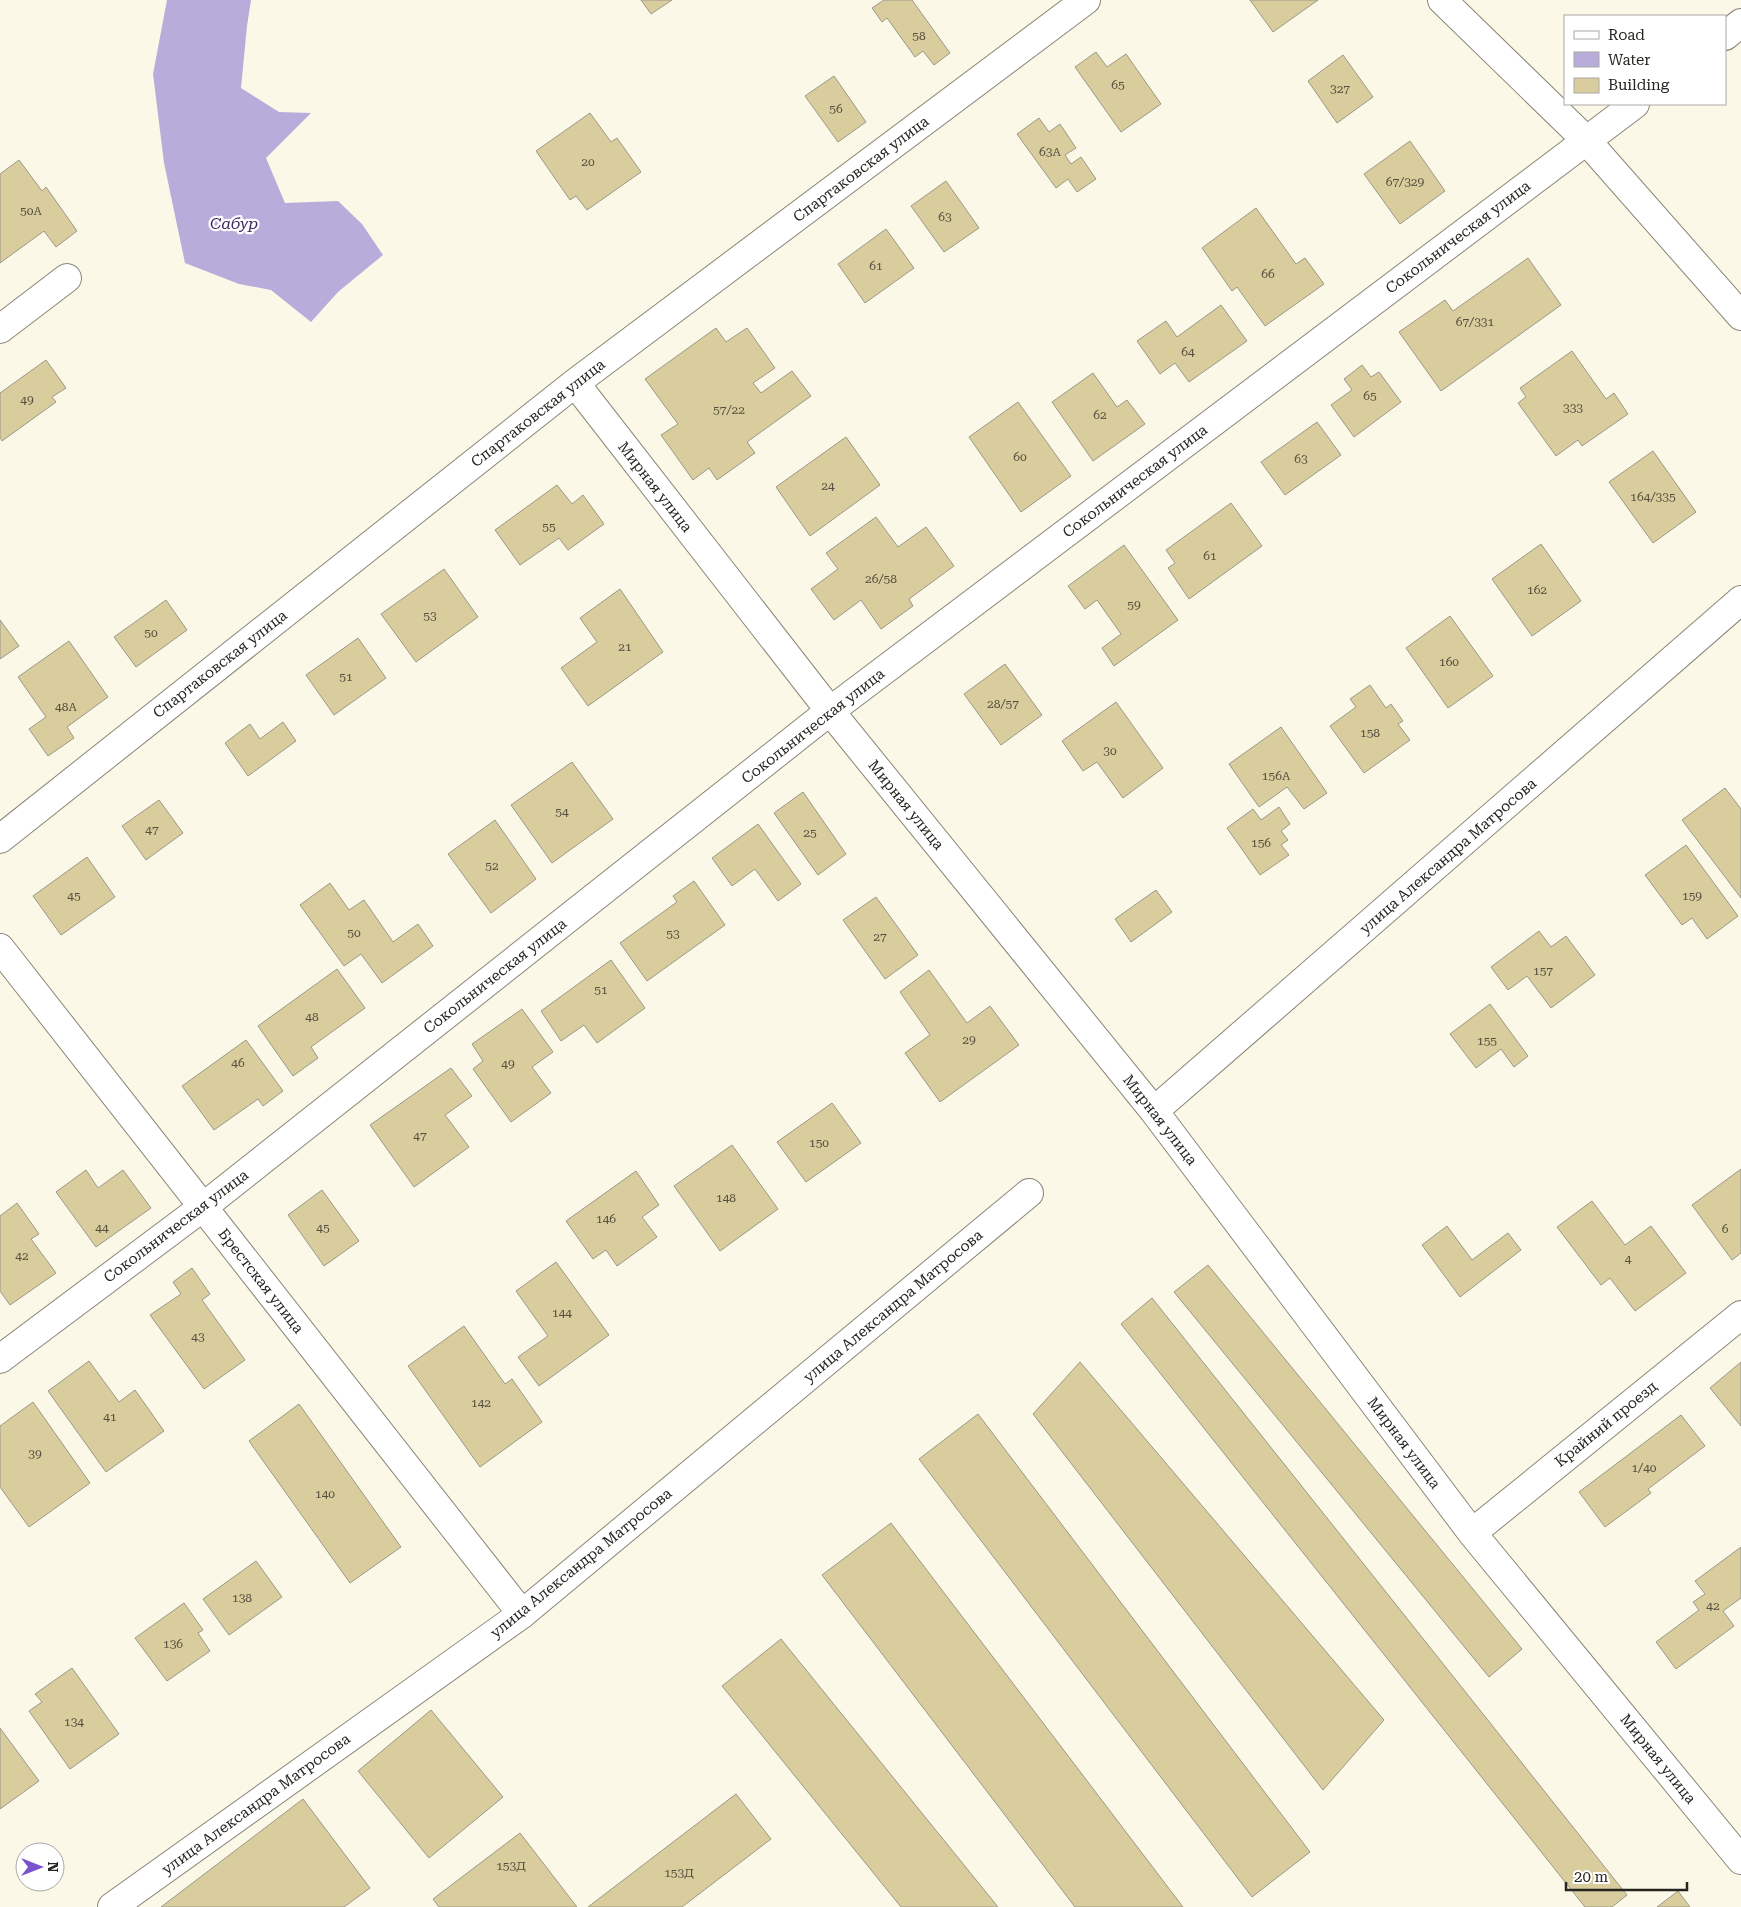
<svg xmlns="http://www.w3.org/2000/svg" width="1741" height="1907" viewBox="0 0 1741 1907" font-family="'Roboto Serif',serif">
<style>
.water{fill:#b8adda}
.building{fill:#d9cd9d;stroke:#9b9889}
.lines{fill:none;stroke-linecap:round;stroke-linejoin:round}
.street-casing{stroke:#8a8678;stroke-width:30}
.secondary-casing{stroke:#8a8678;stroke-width:30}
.street{stroke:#fff;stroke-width:28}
.secondary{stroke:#fff;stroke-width:28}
.labels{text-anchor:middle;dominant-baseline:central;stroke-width:4.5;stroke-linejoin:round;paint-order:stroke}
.number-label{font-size:12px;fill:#544f3f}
.street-label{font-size:15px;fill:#272520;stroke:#fff}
.water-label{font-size:16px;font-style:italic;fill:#3c2a62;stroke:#fff}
</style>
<rect width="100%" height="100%" fill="#fcf8e8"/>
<path class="water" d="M 167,0 L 251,0 L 247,26 L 241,88 L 279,112 L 311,113 L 266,158 L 285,203 L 338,201 L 362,224 L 383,255 L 338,292 L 311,322 L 271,290 L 239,284 L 185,263 L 164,163 L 153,74 Z"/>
<path class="building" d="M 641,0 L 672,0 L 651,14 Z
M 884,0 L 912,0 L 950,53 L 934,65 L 923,51 L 915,57 L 887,18 L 882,22 L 872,8 Z
M 1250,0 L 1318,0 L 1273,32 Z
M 1096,52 L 1107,67 L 1126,54 L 1161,104 L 1121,132 L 1075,67 Z
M 1343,55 L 1373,97 L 1337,123 L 1308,81 Z
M 834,76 L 866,122 L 838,142 L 805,96 Z
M 590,113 L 611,142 L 617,138 L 641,172 L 587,210 L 576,196 L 570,200 L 536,151 Z
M 1039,118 L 1049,132 L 1060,124 L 1076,148 L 1065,155 L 1071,164 L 1081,157 L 1096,179 L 1077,192 L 1068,179 L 1056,188 L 1017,134 Z
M 1410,141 L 1445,191 L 1400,224 L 1364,174 Z
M 19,160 L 42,191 L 46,187 L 77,231 L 56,247 L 44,231 L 0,263 L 0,174 Z
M 946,181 L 979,228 L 944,252 L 911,206 Z
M 1256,208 L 1296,264 L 1305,258 L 1324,284 L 1265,326 L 1237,287 L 1232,291 L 1202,248 Z
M 886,229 L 914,268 L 865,303 L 838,264 Z
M 1528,258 L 1561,305 L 1441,391 L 1399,332 L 1445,300 L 1453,311 Z
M 1221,305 L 1247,341 L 1189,382 L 1175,363 L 1160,374 L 1137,341 L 1166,321 L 1177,337 Z
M 716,328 L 726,342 L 747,328 L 775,368 L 753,383 L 761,393 L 792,371 L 811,396 L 747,442 L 755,453 L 717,480 L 709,468 L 693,480 L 661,435 L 678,424 L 645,379 Z
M 1572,351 L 1606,399 L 1614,393 L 1628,414 L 1582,446 L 1578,440 L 1556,456 L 1518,403 L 1526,397 L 1520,388 Z
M 46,360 L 66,388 L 52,397 L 56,402 L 2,441 L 0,437 L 0,393 Z
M 1362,365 L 1371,377 L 1379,372 L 1401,402 L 1354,437 L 1331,405 L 1352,390 L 1344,379 Z
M 1093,373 L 1117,407 L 1127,400 L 1145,424 L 1093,461 L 1052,402 Z
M 1018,402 L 1071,476 L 1021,512 L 969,437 Z
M 1317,422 L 1341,455 L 1285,495 L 1261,462 Z
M 846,437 L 880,485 L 810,536 L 776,487 Z
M 1653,451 L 1696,512 L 1653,543 L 1609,482 Z
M 557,485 L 572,504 L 583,495 L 604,524 L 568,550 L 559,538 L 520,565 L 495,530 Z
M 1231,503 L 1262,546 L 1189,599 L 1168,568 L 1175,563 L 1166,550 Z
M 876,517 L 898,547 L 926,527 L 954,566 L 909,599 L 913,606 L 881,629 L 861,600 L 834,620 L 811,589 L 838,569 L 826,553 Z
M 1541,544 L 1581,601 L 1532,636 L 1492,579 Z
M 1124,545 L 1178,620 L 1114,666 L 1102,648 L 1121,634 L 1097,600 L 1085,609 L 1068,586 Z
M 444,569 L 478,617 L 416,662 L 381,614 Z
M 620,589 L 663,652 L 588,706 L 561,668 L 597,642 L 580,618 Z
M 166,600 L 187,630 L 136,667 L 114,637 Z
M 1450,616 L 1493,676 L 1448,708 L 1406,648 Z
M 0,620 L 19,646 L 0,659 Z
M 358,638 L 386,678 L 334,715 L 306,675 Z
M 69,641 L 108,697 L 67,727 L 74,738 L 48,756 L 29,729 L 46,717 L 18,677 Z
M 1005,664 L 1042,715 L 1001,745 L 964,694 Z
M 1370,685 L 1386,708 L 1391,704 L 1403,721 L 1398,724 L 1410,740 L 1364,773 L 1330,726 L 1356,707 L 1350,699 Z
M 1116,702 L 1163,768 L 1123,798 L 1097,762 L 1083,771 L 1062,741 Z
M 283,722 L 296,741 L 248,776 L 225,743 L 250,724 L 260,739 Z
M 1281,727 L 1327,793 L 1304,809 L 1287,787 L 1259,807 L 1229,764 Z
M 572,762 L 613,819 L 552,863 L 511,805 Z
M 1725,788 L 1741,809 L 1741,898 L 1682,820 Z
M 803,792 L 846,854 L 818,875 L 774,813 Z
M 159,800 L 183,833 L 146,860 L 122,826 Z
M 1279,807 L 1290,824 L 1281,831 L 1288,840 L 1281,845 L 1289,855 L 1260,875 L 1227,828 L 1253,809 L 1261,820 Z
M 495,820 L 536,879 L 491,913 L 448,854 Z
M 758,824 L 801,884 L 778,901 L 755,869 L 732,886 L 712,858 Z
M 1686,845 L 1738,916 L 1707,939 L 1692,918 L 1682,925 L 1645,875 Z
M 87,857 L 115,897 L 61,935 L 33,896 Z
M 694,881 L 725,925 L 647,981 L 620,943 L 677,902 L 673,896 Z
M 330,883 L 349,910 L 364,900 L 393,942 L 418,924 L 433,946 L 382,983 L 361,954 L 344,966 L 300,905 Z
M 1156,890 L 1172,912 L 1131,942 L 1115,919 Z
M 876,897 L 918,955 L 885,979 L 843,920 Z
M 1539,931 L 1551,947 L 1566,936 L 1595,975 L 1551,1008 L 1527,976 L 1508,990 L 1491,967 Z
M 611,960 L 645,1008 L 597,1043 L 584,1025 L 561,1041 L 541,1011 Z
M 337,969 L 365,1008 L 311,1047 L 318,1058 L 293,1076 L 258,1026 Z
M 929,970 L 967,1023 L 990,1006 L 1019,1045 L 940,1102 L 905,1053 L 930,1035 L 900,992 Z
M 1490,1004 L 1528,1056 L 1514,1067 L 1501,1049 L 1476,1068 L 1450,1034 Z
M 522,1009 L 553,1052 L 532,1067 L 551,1093 L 511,1122 L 473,1069 L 483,1061 L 472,1044 Z
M 246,1040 L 283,1091 L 263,1106 L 258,1099 L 214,1130 L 182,1086 Z
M 451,1068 L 472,1096 L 445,1115 L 469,1147 L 414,1187 L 370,1125 Z
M 832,1103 L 861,1143 L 806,1182 L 777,1142 Z
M 732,1145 L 778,1209 L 720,1251 L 674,1186 Z
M 1741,1169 L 1741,1253 L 1732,1260 L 1692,1205 Z
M 86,1170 L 98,1188 L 123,1170 L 151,1208 L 96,1247 L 56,1192 Z
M 636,1171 L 659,1205 L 642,1217 L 657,1237 L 617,1266 L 606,1250 L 593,1259 L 566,1221 Z
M 322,1190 L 359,1241 L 324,1266 L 288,1215 Z
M 1592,1201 L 1625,1245 L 1651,1226 L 1686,1273 L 1635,1311 L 1610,1278 L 1601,1285 L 1557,1227 Z
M 17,1203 L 39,1234 L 31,1239 L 56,1273 L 10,1305 L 0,1291 L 0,1216 Z
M 1447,1226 L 1472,1260 L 1508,1233 L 1521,1250 L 1460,1297 L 1422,1245 Z
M 556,1262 L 609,1335 L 539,1386 L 518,1357 L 548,1336 L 516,1291 Z
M 1208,1265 L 1522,1649 L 1489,1677 L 1174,1292 Z
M 192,1268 L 210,1294 L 202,1300 L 245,1360 L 204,1389 L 150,1315 L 181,1294 L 173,1282 Z
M 1152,1298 L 1627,1895 L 1612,1907 L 1585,1907 L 1121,1324 Z
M 464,1326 L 505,1384 L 512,1379 L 542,1422 L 480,1467 L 408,1366 Z
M 89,1361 L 119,1402 L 135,1390 L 164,1431 L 106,1472 L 48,1391 Z
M 1080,1362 L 1384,1720 L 1323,1790 L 1033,1414 Z
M 1741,1362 L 1741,1426 L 1710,1388 Z
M 33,1402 L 90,1483 L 29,1527 L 0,1487 L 0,1426 Z
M 299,1404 L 401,1547 L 350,1583 L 249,1441 Z
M 978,1414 L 1310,1852 L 1252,1897 L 919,1459 Z
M 1681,1415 L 1705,1446 L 1648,1489 L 1651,1493 L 1605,1527 L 1579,1492 Z
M 891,1523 L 1183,1907 L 1075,1907 L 822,1575 Z
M 1741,1547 L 1741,1598 L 1723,1611 L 1734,1626 L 1676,1669 L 1656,1642 L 1699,1610 L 1693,1602 L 1705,1594 L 1695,1581 Z
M 256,1561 L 282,1597 L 229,1635 L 203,1599 Z
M 184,1603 L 203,1630 L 198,1633 L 210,1651 L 167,1681 L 135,1638 Z
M 781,1639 L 998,1907 L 901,1907 L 722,1686 Z
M 72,1668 L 119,1734 L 70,1769 L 29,1711 L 42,1702 L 35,1694 Z
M 431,1710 L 503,1797 L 429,1858 L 358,1771 Z
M 0,1728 L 39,1781 L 0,1809 Z
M 736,1794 L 771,1839 L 682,1907 L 588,1907 Z
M 303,1799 L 370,1888 L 344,1907 L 161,1907 Z
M 520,1833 L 577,1907 L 439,1907 L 433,1899 Z
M 1678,1891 L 1690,1907 L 1657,1907 Z"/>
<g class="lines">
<g class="street-casing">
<path id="street" d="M 1442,0 L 1586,140 L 1741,316
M 1725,36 L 1741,23
M 0,329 L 67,278
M 575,383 L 830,711 L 1154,1111 L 1472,1533 L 1741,1860
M 0,839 L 575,383 L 1086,0
M 0,948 L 522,1614
M 1154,1111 L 1741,600
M 0,1359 L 203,1207 L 830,711 L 1635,104
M 1472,1533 L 1741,1315"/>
</g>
<g class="secondary-casing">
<path id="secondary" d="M 112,1907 L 522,1614 L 1029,1193"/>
</g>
<use href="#street" class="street"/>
<use href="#secondary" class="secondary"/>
</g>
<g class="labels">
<g class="number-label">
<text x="919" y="36">58</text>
<text x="1118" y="85">65</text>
<text x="1340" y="89">327</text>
<text x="836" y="109">56</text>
<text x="1050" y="152">63А</text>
<text x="588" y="162">20</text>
<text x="1405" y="182">67/329</text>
<text x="31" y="211">50А</text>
<text x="945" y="217">63</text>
<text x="876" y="266">61</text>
<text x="1268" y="274">66</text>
<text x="1475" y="322">67/331</text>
<text x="1188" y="352">64</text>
<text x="1370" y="396">65</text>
<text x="27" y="400">49</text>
<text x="1573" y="408">333</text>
<text x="729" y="410">57/22</text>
<text x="1100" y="415">62</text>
<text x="1020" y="457">60</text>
<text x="1301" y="459">63</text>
<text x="828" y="486">24</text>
<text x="1653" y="497">164/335</text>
<text x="549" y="527">55</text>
<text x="1210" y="556">61</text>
<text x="881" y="579">26/58</text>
<text x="1537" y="590">162</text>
<text x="1134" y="605">59</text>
<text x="430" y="616">53</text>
<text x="151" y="633">50</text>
<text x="625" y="647">21</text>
<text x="1449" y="662">160</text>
<text x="346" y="677">51</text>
<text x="1003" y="704">28/57</text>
<text x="66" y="707">48А</text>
<text x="1370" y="733">158</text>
<text x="1110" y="751">30</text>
<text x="1276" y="776">156А</text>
<text x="562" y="812">54</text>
<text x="152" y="830">47</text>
<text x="810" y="833">25</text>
<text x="1261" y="843">156</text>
<text x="492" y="866">52</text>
<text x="74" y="896">45</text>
<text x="1692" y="896">159</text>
<text x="354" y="933">50</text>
<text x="673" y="934">53</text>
<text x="880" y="937">27</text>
<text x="1543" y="971">157</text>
<text x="601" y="990">51</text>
<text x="312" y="1017">48</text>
<text x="969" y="1040">29</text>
<text x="1487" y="1041">155</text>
<text x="238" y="1063">46</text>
<text x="508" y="1064">49</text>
<text x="420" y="1136">47</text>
<text x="819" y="1143">150</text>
<text x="726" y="1198">148</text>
<text x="606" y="1219">146</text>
<text x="102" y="1228">44</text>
<text x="323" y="1228">45</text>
<text x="1725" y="1229">6</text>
<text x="22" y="1256">42</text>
<text x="1628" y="1259">4</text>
<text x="562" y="1313">144</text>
<text x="198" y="1337">43</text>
<text x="481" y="1403">142</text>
<text x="110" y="1417">41</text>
<text x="35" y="1454">39</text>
<text x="1644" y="1468">1/40</text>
<text x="325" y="1494">140</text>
<text x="242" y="1598">138</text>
<text x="1713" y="1606">42</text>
<text x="173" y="1644">136</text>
<text x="74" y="1722">134</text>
<text x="511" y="1866">153Д</text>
<text x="679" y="1873">153Д</text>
</g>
<g class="street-label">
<text transform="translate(861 169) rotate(-37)">Спартаковская улица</text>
<text transform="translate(1458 237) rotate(-37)">Сокольническая улица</text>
<text transform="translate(538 413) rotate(-38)">Спартаковская улица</text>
<text transform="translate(1135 481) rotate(-37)">Сокольническая улица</text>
<text transform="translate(655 487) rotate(52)">Мирная улица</text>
<text transform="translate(220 664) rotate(-38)">Спартаковская улица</text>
<text transform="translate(813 726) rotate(-38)">Сокольническая улица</text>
<text transform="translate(906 805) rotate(51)">Мирная улица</text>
<text transform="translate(1448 856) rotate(-41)">улица Александра Матросова</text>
<text transform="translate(495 976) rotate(-38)">Сокольническая улица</text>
<text transform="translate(1160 1120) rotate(52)">Мирная улица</text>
<text transform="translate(176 1226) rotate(-37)">Сокольническая улица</text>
<text transform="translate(261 1281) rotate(52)">Брестская улица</text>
<text transform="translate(893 1306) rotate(-40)">улица Александра Матросова</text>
<text transform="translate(1606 1424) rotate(-39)">Крайний проезд</text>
<text transform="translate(1404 1443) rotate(53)">Мирная улица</text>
<text transform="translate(581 1563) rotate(-39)">улица Александра Матросова</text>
<text transform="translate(1658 1759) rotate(51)">Мирная улица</text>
<text transform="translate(256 1804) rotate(-36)">улица Александра Матросова</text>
</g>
<g class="water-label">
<text x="234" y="223">Сабур</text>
</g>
</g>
<rect x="1564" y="15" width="162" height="90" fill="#ffffff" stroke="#a9a8a6"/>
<rect x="1574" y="31" width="25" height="8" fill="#ffffff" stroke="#a9a8a6"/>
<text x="1608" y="40" font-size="15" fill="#272520">Road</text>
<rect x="1574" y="52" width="25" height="15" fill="#b8adda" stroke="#a9a8a6"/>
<text x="1608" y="65" font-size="15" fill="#272520">Water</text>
<rect x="1574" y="78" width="25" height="15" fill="#d9cd9d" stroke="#a9a8a6"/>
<text x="1608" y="90" font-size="15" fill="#272520">Building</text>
<g transform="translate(40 1867) rotate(90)"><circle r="24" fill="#ffffff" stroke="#a9a8a6"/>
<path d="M0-4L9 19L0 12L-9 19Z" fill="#7b52cb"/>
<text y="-8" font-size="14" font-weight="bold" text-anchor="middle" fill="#272520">N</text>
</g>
<path d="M1566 1882v8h121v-8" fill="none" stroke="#272520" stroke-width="2.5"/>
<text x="1574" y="1882" font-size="15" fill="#272520" stroke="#ffffff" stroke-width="4" paint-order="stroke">20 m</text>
</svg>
